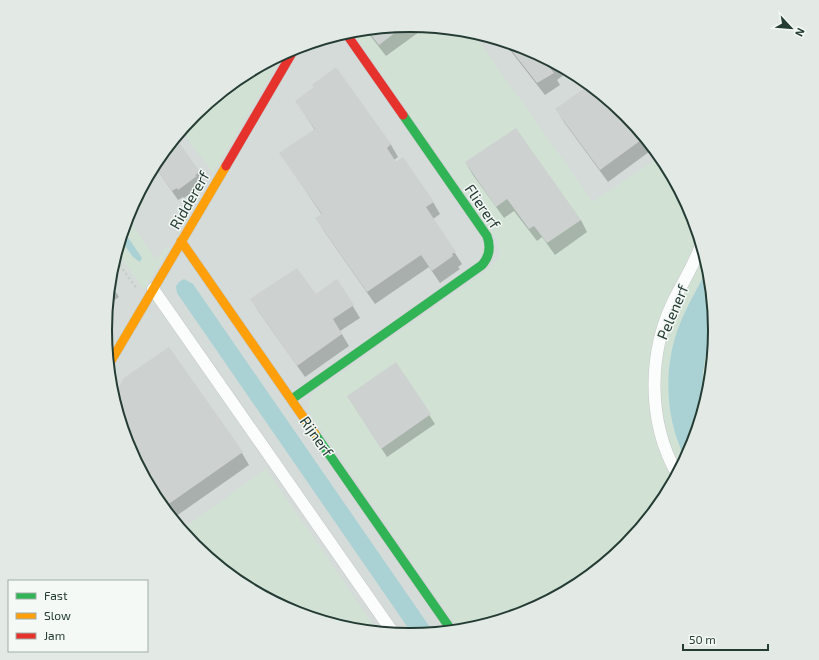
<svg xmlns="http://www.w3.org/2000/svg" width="819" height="660" viewBox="0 0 819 660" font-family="'Exo 2',sans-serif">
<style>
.built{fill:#d4dbd8}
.green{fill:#d1e2d5}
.water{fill:#aad2d4}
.shadow{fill:#0003}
.building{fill:#cdd1cf}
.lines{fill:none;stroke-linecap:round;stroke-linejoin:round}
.street-casing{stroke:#c3c7c5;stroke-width:13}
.fast-casing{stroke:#c2c8c5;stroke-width:10}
.slow-casing{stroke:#c2c8c5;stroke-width:10}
.jam-casing{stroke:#c2c8c5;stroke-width:10}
.path{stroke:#c2cac6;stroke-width:2;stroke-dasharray:2 3;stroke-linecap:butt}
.street{stroke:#fbfcfc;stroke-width:12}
.fast{stroke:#30b455;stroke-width:9}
.slow{stroke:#ff9f0a;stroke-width:9}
.jam{stroke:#e5322d;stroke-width:9}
.labels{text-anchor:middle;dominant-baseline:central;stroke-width:3;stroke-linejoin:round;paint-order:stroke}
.street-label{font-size:15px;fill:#253c34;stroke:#f4f9f6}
.rim{fill:none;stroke:#253c34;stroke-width:2}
</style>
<rect width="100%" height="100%" fill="#e6eae8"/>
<path class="built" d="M105 330a303 303 0 1 1 606 0a303 303 0 1 1-606 0Z"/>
<path class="green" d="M 410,25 L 472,32 L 593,202 L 660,157 L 691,213 L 698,236 L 693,251 L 662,314 L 656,331 L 649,365 L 649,383 L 651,416 L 674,480 L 663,500 L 625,546 L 579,584 L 526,612 L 469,629 L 459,630 L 310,414 C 308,405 309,399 314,392 L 491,267 C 499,260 502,250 497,240 L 352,31 Z
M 284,53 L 213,173 L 181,130 L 194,114 L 240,76 Z
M 127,217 L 157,260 L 167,246 L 169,249 L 144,290 L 116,251 L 120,239 L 137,262 L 142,257 L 123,230 Z
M 704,255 L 708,268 C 698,287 686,306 679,326 C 664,368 665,417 685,458 L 680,467 C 658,420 654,367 673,318 C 681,297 694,277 704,255 Z
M 714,323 L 714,330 L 709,390 L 704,406 C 700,379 704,349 714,323 Z
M 266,469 L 378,632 L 350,629 L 293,612 L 240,583 L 194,546 L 181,530 Z"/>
<path class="water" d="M 123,230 L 142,258 L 140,262 L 133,257 L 120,239 Z
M 708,268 L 714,323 L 707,347 L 703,372 L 702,396 L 704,406 L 691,447 L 685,458 C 665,418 663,368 679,326 C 687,306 698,287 708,268 Z
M 184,279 L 193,284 L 434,633 L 413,635 L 177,293 L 176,286 L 179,282 Z"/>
<path class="shadow" d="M 410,25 L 426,27 L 386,56 L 365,29 Z
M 503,41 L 526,48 L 569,71 L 557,80 L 560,85 L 545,95 Z
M 336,69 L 391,145 L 398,157 L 394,160 L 433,202 L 440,214 L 433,219 L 462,264 L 458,267 L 460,269 L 440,283 L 429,267 L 375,304 L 324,231 L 317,219 L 322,215 L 281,154 L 315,130 L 296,101 L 315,88 Z
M 590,85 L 625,114 L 653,149 L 608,182 L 564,122 L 557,110 Z
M 175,138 L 204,181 L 200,184 L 201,186 L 184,198 L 183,197 L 178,200 L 154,165 Z
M 466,163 L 581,220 L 587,232 L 555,255 L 542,237 L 537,241 L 514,211 L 504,218 L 473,175 Z
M 337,280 L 360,318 L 340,331 L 349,346 L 305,377 L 259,312 L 252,300 L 316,295 Z
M 109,281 L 119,297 L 107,305 Z
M 169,348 L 242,453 L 249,465 L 172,519 L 156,499 L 128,447 L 113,398 L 124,379 Z
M 396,363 L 435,424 L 387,457 L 348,397 Z"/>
<path class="building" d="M 405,25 L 379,45 L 366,29 L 395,26 Z
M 504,41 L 526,48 L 555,64 L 550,68 L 554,73 L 537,83 Z
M 336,67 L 391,144 L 387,148 L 396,162 L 403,157 L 434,202 L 426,207 L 456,252 L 452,254 L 453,256 L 432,271 L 421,255 L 367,292 L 315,218 L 322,214 L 279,153 L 315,129 L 295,101 L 314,87 L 312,85 Z
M 589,85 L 625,114 L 644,138 L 600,170 L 555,109 Z
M 516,128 L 581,220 L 547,243 L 534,226 L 529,229 L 507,199 L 496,207 L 465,162 Z
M 175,137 L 200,172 L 195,175 L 197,176 L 178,190 L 177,188 L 172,191 L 154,165 Z
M 297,268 L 316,294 L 337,279 L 354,305 L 333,319 L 342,334 L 297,366 L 250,299 Z
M 169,347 L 243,452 L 163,508 L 156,499 L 128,447 L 113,397 L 124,378 Z
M 396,362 L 431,414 L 381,449 L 347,396 Z"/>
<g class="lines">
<g class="street-casing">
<path id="street" d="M 153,289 L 394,634
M 677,474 C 647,421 648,353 674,300 C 683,282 694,265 701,245"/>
</g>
<g class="fast-casing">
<path id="fast" d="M 292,399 L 482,265 C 490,256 491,247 487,236 L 403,115
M 315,434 L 452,631"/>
</g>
<g class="slow-casing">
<path id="slow" d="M 181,241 L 315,434
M 108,366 L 226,166"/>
</g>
<g class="jam-casing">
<path id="jam" d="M 345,32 L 403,115
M 226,166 L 295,48"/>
</g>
<path class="path" d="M 114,257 L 137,289"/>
<use href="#street" class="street"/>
<use href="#fast" class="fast"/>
<use href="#slow" class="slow"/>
<use href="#jam" class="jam"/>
</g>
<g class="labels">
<g class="street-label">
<text transform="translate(189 200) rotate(-60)">Riddererf</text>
<text transform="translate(483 206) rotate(56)">Fliererf</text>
<text transform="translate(672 312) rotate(-67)">Pelenerf</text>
<text transform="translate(317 436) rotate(55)">Rijnerf</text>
</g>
</g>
<path d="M0 0H819V660H0ZM112 330a298 298 0 1 1 596 0a298 298 0 1 1-596 0Z" fill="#e3eae6" fill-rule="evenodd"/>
<path class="rim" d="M112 330a298 298 0 1 1 596 0a298 298 0 1 1-596 0Z"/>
<rect x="8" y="580" width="140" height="72" fill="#f4f9f6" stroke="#a1ada8"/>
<rect x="16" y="593" width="20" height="6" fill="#30b455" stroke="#a1ada8"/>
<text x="44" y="600" font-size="12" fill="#253c34">Fast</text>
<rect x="16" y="613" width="20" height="6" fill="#ff9f0a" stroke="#a1ada8"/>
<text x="44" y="620" font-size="12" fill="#253c34">Slow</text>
<rect x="16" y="633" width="20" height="6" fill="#e5322d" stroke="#a1ada8"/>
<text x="44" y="640" font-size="12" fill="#253c34">Jam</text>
<g transform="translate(791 28) rotate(116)" stroke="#f4f9f6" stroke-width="3" paint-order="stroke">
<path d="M0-3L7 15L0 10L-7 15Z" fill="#253c34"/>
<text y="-6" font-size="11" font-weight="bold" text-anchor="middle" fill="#253c34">N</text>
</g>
<path d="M683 644v6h85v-6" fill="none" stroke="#253c34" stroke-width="2"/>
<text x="689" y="644" font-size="12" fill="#253c34" stroke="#f4f9f6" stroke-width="3" paint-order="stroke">50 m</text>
</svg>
